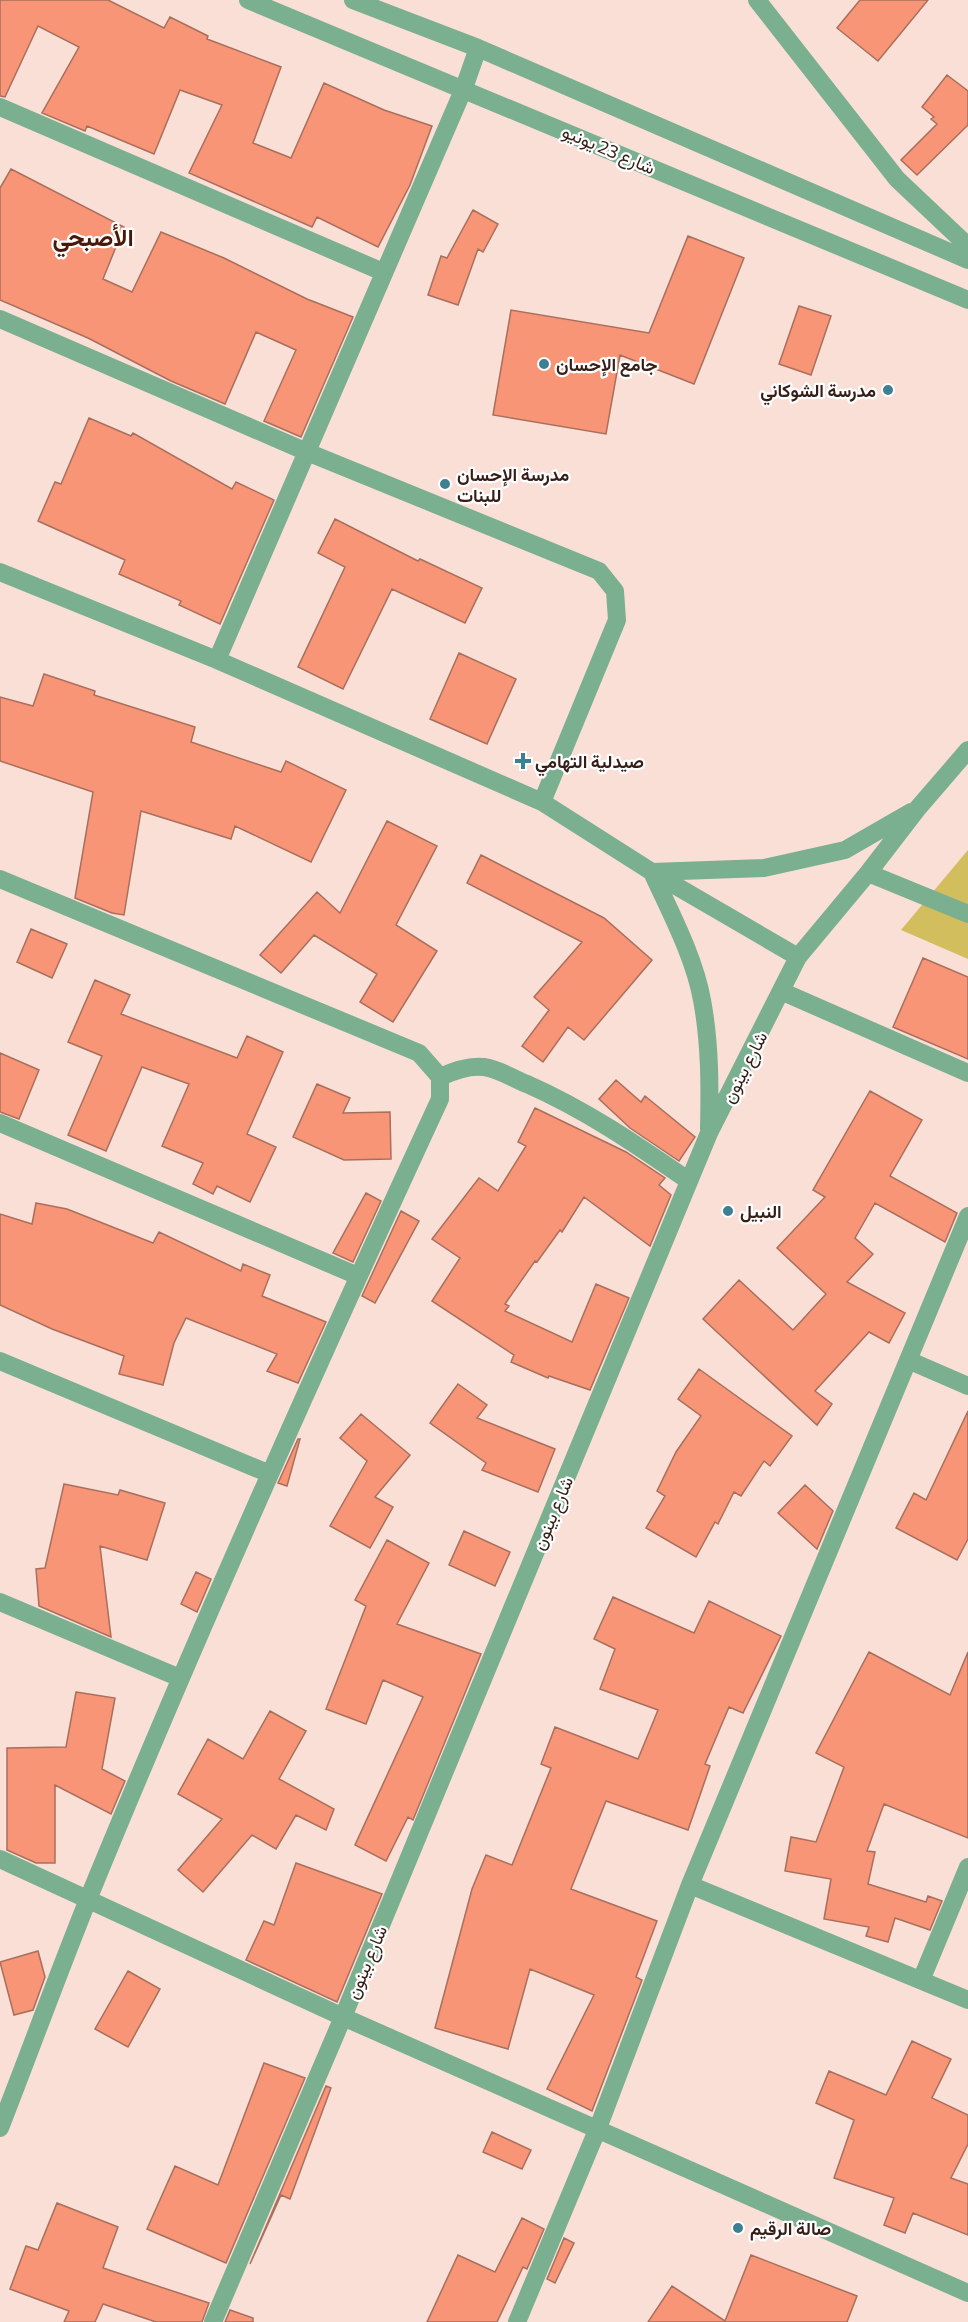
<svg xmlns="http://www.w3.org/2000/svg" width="968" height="2322" viewBox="0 0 968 2322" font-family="Commissioner,Vazirmatn,sans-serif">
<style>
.green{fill:#d2be5c}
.building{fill:#f79576;stroke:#a96f5d;stroke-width:1.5}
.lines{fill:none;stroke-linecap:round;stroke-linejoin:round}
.minor{stroke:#7aaf90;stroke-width:18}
.poi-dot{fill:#3e7f91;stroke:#fff;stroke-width:2}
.labels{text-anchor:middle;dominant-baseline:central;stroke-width:4.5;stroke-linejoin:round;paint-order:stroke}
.street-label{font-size:18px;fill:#361e17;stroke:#fff}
.poi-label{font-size:18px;font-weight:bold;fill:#361e17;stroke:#fff;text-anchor:start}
.district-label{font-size:24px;font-weight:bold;fill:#491808;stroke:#fff}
</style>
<rect width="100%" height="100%" fill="#fadfd7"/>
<path class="green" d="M 968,850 L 968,959 L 901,930 Z"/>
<path class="building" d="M 0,0 L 108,0 L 164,28 L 170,17 L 208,36 L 207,39 L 281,67 L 253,143 L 291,158 L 324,83 L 384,110 L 432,126 L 410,185 L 378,247 L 317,217 L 312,227 L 189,173 L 222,105 L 180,90 L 154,154 L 87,126 L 85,131 L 42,113 L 79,47 L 38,26 L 5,97 L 0,96 Z
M 860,0 L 928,0 L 878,61 L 837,28 Z
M 947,75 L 968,91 L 968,125 L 917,175 L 901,160 L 937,124 L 931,119 L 934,117 L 922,107 Z
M 11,169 L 124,227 L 103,279 L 132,292 L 161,232 L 224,258 L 307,299 L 353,317 L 301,437 L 264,421 L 296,350 L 256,332 L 225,404 L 171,381 L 88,338 L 0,300 L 0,188 Z
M 473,210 L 498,224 L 483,252 L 478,249 L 458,305 L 428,295 L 441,256 L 447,258 Z
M 688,236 L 744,258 L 694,384 L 620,355 L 606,434 L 493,415 L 511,310 L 649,333 Z
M 799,306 L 831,316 L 811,375 L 779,364 Z
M 89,418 L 131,436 L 133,433 L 232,489 L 236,482 L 274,500 L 220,624 L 179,605 L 181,601 L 119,574 L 125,560 L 38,521 L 55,482 L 61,484 Z
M 335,519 L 418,561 L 420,559 L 482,588 L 465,623 L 392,589 L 343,689 L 298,667 L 345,567 L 318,553 Z
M 459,653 L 516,679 L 487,744 L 430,719 Z
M 44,674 L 95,691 L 94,695 L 195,727 L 191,742 L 281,772 L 286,761 L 346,790 L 311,862 L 235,826 L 231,839 L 141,811 L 124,915 L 112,913 L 75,898 L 93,792 L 0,761 L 0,697 L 33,706 Z
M 387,821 L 437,846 L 396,925 L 437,951 L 393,1022 L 360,1002 L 377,974 L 314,935 L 281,973 L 260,955 L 317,892 L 340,913 Z
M 481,855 L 604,918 L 652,960 L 584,1040 L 568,1027 L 543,1062 L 522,1046 L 549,1010 L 534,997 L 582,942 L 467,883 Z
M 31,929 L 67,944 L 52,978 L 17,962 Z
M 923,958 L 968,977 L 968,1059 L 893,1027 Z
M 95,980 L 130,995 L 121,1014 L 237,1058 L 247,1036 L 283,1052 L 247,1134 L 276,1147 L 250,1202 L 217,1186 L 213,1194 L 193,1184 L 203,1163 L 162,1146 L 189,1084 L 142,1067 L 106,1151 L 68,1135 L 102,1056 L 68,1042 Z
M 0,1053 L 39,1070 L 19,1119 L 0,1112 Z
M 616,1080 L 641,1102 L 645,1096 L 695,1137 L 679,1161 L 630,1128 L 599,1099 Z
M 317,1084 L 350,1098 L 343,1113 L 390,1112 L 391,1159 L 344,1160 L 293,1137 Z
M 870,1091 L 922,1120 L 890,1176 L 957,1213 L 945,1242 L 875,1203 L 855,1238 L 873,1254 L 847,1282 L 905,1313 L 889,1343 L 869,1332 L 815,1391 L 832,1404 L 817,1425 L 703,1319 L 739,1280 L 793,1330 L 826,1294 L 777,1248 L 825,1197 L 813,1190 Z
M 535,1108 L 626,1152 L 665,1178 L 659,1185 L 671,1195 L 650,1246 L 584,1197 L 562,1232 L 560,1230 L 537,1262 L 535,1261 L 505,1304 L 509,1306 L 505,1311 L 572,1342 L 596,1284 L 629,1298 L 590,1390 L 549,1376 L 548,1378 L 511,1362 L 514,1355 L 432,1301 L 460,1258 L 432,1239 L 479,1178 L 498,1191 L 526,1146 L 518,1142 Z
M 366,1193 L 381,1201 L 353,1262 L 333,1253 Z
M 36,1203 L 67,1209 L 153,1243 L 159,1232 L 241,1271 L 243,1264 L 270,1275 L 262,1296 L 326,1322 L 298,1383 L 267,1371 L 277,1354 L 186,1318 L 174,1343 L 163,1385 L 119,1374 L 124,1356 L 52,1329 L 0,1305 L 0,1214 L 32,1224 Z
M 401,1211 L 419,1221 L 375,1303 L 362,1296 Z
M 699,1369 L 792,1436 L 770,1466 L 764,1461 L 741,1496 L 734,1492 L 718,1524 L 715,1522 L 696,1557 L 646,1528 L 665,1496 L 657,1491 L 676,1452 L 701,1416 L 678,1399 Z
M 458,1384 L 487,1405 L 477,1418 L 555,1449 L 538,1492 L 482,1470 L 486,1463 L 430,1423 Z
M 968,1411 L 968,1539 L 957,1560 L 896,1528 L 914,1493 L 926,1500 Z
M 361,1414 L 410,1455 L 375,1497 L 393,1507 L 370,1548 L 330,1526 L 367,1461 L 340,1438 Z
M 298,1439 L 300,1439 L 287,1486 L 278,1483 Z
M 64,1484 L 118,1495 L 120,1490 L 165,1503 L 147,1560 L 100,1546 L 111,1637 L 39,1606 L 36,1569 L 45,1568 Z
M 805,1485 L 833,1511 L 817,1549 L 778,1513 Z
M 464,1531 L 510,1552 L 495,1586 L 449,1565 Z
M 387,1540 L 429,1563 L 397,1624 L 481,1654 L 413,1820 L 408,1817 L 386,1861 L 355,1845 L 423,1697 L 383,1680 L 366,1724 L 326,1709 L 366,1606 L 355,1600 Z
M 196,1572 L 211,1579 L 197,1612 L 181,1604 Z
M 613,1597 L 694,1633 L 709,1601 L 781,1636 L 743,1713 L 729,1707 L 705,1764 L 710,1766 L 688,1830 L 606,1801 L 571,1889 L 657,1921 L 636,1977 L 642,1980 L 592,2111 L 547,2089 L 594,1995 L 530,1969 L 508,2049 L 435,2028 L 472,1889 L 486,1855 L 512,1865 L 551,1768 L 541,1764 L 555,1727 L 638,1759 L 658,1710 L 600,1689 L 615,1649 L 594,1639 Z
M 869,1652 L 950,1695 L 968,1652 L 968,1838 L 884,1804 L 867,1851 L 875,1852 L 868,1884 L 926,1902 L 928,1896 L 942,1901 L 930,1930 L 895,1918 L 888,1942 L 866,1936 L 869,1927 L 824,1919 L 831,1879 L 785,1871 L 791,1837 L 816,1842 L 844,1767 L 816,1753 Z
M 76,1692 L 115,1698 L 102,1769 L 125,1781 L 111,1814 L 55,1785 L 55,1863 L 36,1863 L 7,1850 L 7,1748 L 66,1747 Z
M 270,1711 L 306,1731 L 279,1779 L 334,1809 L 326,1830 L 296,1815 L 276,1849 L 252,1835 L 203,1892 L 178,1870 L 222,1819 L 178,1794 L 208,1739 L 243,1759 Z
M 296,1863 L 382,1894 L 337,2002 L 246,1960 L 264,1921 L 274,1925 Z
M 38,1951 L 45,1977 L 33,2010 L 14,2015 L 0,1962 Z
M 128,1971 L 160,1989 L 128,2047 L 95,2029 Z
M 912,2041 L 951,2059 L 932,2098 L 968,2115 L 968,2144 L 951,2178 L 968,2184 L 968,2235 L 913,2213 L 905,2233 L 884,2225 L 894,2198 L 834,2178 L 854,2120 L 816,2103 L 829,2071 L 886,2095 Z
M 264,2063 L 305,2078 L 226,2263 L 147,2229 L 175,2166 L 218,2185 Z
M 326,2086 L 331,2088 L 290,2199 L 281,2195 L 250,2264 Z
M 492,2132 L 531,2150 L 522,2169 L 483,2152 Z
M 57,2203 L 118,2227 L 103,2268 L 209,2303 L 202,2322 L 156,2322 L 103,2304 L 95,2322 L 64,2322 L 69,2311 L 10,2289 L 26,2246 L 38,2250 Z
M 522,2218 L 544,2229 L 527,2269 L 523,2267 L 497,2322 L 427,2322 L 458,2255 L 495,2272 Z
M 564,2238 L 574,2243 L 555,2283 L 547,2279 Z
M 751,2255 L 857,2296 L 847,2322 L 648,2322 L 672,2286 L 725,2321 Z
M 230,2310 L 253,2318 L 253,2322 L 225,2322 Z"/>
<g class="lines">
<path class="minor" d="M 248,0 L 968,300
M 353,0 L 478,48 L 968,260
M 757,0 L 897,179 L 968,246
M 0,107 L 383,272
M 0,319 L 307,452 L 599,571 L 615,591 L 617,620 L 542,802
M 0,572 L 217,660 L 542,802 L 652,872 L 798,957
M 217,660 L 464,88 L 478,48
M 652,872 L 764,868 L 845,850 L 911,812
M 652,872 C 670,912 694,956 702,1000 C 710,1043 710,1086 709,1129
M 868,873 L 968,914
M 0,879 L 419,1053 L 440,1077 L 440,1099 C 318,1363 199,1628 89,1897 C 58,1974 30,2051 0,2128
M 783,992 L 968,1073
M 440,1077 C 453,1071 469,1065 484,1067 C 499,1069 514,1079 527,1084 C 586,1110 637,1145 689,1181
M 0,1123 L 358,1276
M 908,1360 L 968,1386
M 0,1361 L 270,1474
M 0,1602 L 180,1678
M 0,1859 L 343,2017 L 968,2293
M 690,1885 L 968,2000
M 922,1978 L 968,1867
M 213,2322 L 343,2017 L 709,1133 L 798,957 L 868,873 L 918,808 L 968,750
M 517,2322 L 598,2128 L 690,1885 L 968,1216"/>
</g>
<g class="poi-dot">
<circle cx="544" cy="364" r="6"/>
<circle cx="888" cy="390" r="6"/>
<circle cx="445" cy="484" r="6"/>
<path d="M520 752h6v6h6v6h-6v6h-6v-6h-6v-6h6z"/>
<circle cx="728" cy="1211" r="6"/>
<circle cx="738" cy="2228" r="6"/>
</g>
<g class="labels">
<g class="street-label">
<text transform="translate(609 149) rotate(23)">شارع 23 يونيو</text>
<text transform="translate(744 1067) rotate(-63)">شارع بينون</text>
<text transform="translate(552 1513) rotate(-67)">شارع بينون</text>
<text transform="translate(366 1962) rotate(-67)">شارع بينون</text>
</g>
<g class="poi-label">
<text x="556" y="364">جامع الإحسان</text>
<text x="876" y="390" text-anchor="end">مدرسة الشوكاني</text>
<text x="457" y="474">مدرسة الإحسان<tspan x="457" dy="21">للبنات</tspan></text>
<text x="535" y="761">صيدلية التهامي</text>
<text x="740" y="1211">النبيل</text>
<text x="750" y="2228">صالة الرقيم</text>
</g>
<g class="district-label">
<text x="93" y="236">الأصبحي</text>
</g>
</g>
</svg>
